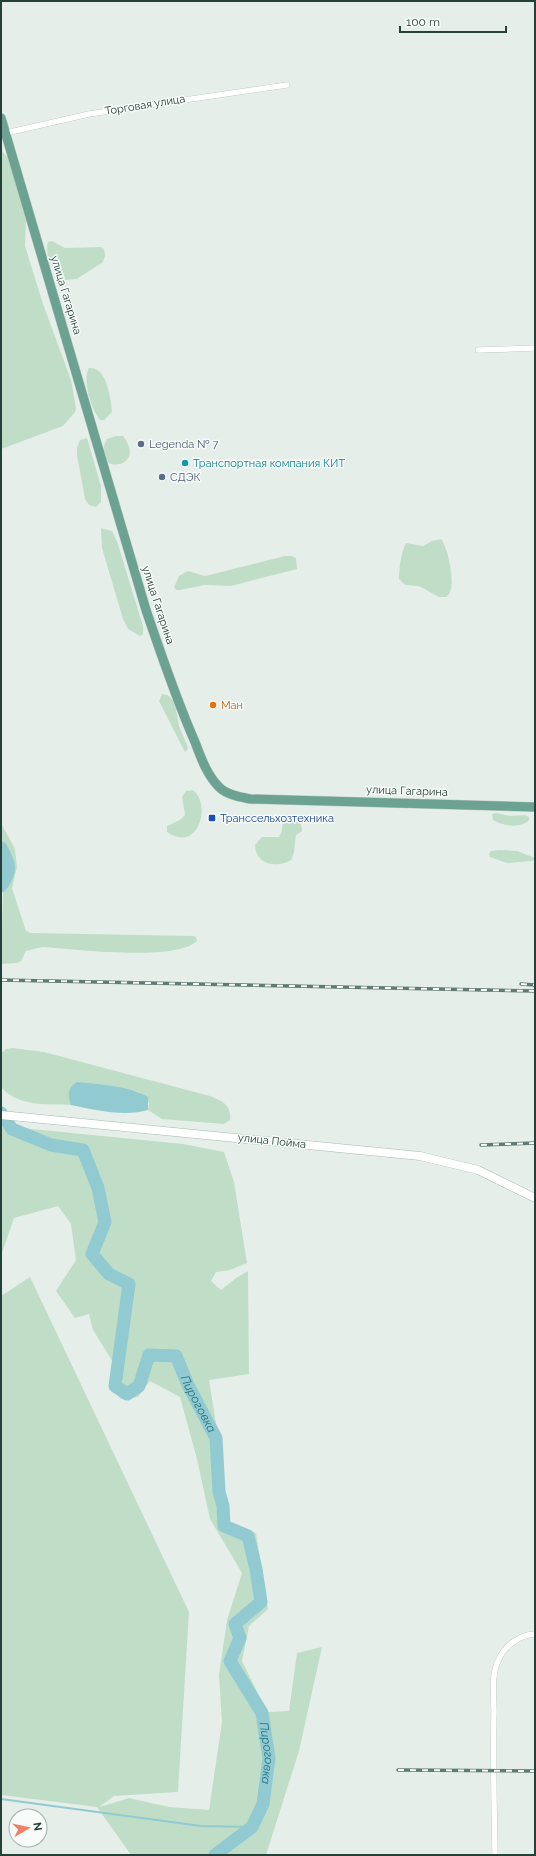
<svg xmlns="http://www.w3.org/2000/svg" width="536" height="1856" viewBox="0 0 536 1856" font-family="Raleway,sans-serif">
<style>
.green{fill:#c0dec7}
.water{fill:#91cad1}
.lines{fill:none;stroke-linecap:round;stroke-linejoin:round}
.stream{stroke:#91cad1;stroke-width:2}
.river{stroke:#91cad1;stroke-width:13}
.minor-casing{stroke:#a8b6b1;stroke-width:6}
.secondary-casing{stroke:#a5bab2;stroke-width:9}
.primary-casing{stroke:#c2cac7;stroke-width:10}
.minor{stroke:#fff;stroke-width:5.5}
.secondary{stroke:#fff;stroke-width:8}
.primary{stroke:#6ca292;stroke-width:9}
.rail-casing{stroke:#607b73;stroke-width:3.5}
.rail{stroke:#f7fbf9;stroke-width:2;stroke-dasharray:6;stroke-linecap:butt}
.service-dot{fill:#5c6f8a;stroke:#f7fbf9;stroke-width:1.5}
.culture-dot{fill:#0f9aa8;stroke:#f7fbf9;stroke-width:1.5}
.food-dot{fill:#e8710a;stroke:#f7fbf9;stroke-width:1.5}
.transit-dot{fill:#1a4fb4;stroke:#f7fbf9;stroke-width:1.5}
.labels{text-anchor:middle;dominant-baseline:central;stroke-width:3;stroke-linejoin:round;paint-order:stroke}
.street-label{font-size:11px;fill:#254038;stroke:#f7fbf9}
.service-label{font-size:11px;fill:#4e5e75;stroke:#f7fbf9;text-anchor:start}
.culture-label{font-size:11px;fill:#0d838f;stroke:#f7fbf9;text-anchor:start}
.food-label{font-size:11px;fill:#c56008;stroke:#f7fbf9;text-anchor:start}
.transit-label{font-size:11px;fill:#164399;stroke:#f7fbf9;text-anchor:start}
.water-label{font-size:12px;font-style:italic;fill:#20707b;stroke:#f7fbf9}
</style>
<rect width="100%" height="100%" fill="#e6eeea"/>
<path class="green" d="M 1,150 L 8,158 L 18,187 L 26,219 L 25,246 L 43,304 L 71,380 L 76,408 L 75,412 L 63,426 L 1,449 Z
M 52,241 L 65,248 L 101,247 L 104,249 L 105,256 L 103,262 L 77,279 L 64,280 C 54,273 44,256 48,242 Z
M 89,368 C 107,366 111,399 112,412 L 104,420 L 100,420 C 91,409 82,381 89,368 Z
M 116,436 L 123,436 C 150,471 87,476 107,439 Z
M 87,438 L 101,486 L 101,502 L 96,507 L 89,505 L 85,499 L 77,455 L 77,448 L 80,440 Z
M 101,528 L 112,531 L 117,541 L 143,626 L 143,634 L 140,636 L 128,629 L 123,619 L 102,548 Z
M 441,539 C 448,547 455,582 450,592 C 450,594 448,595 446,597 L 439,597 L 419,586 L 405,585 L 399,579 C 399,569 401,552 406,543 L 423,546 L 432,541 Z
M 285,556 L 292,556 L 296,558 L 297,569 L 231,586 L 205,585 L 180,590 L 176,590 L 174,587 L 179,576 L 188,571 L 205,576 Z
M 162,694 C 178,695 176,717 180,728 C 182,735 187,742 188,749 L 185,752 L 159,701 Z
M 193,790 C 212,805 198,854 167,832 L 167,826 L 180,820 L 185,815 L 182,797 L 186,791 Z
M 496,813 L 510,816 L 525,815 L 529,817 L 529,820 C 521,829 502,826 493,820 L 492,814 Z
M 288,815 L 295,821 L 301,824 L 302,831 L 296,835 C 294,844 296,851 291,860 C 277,869 255,864 255,845 L 262,837 L 279,837 C 285,829 279,820 288,815 Z
M 1,823 L 15,849 L 17,867 L 12,888 L 26,931 L 31,933 L 193,936 L 196,937 L 197,941 C 175,962 73,949 42,947 L 26,951 L 21,961 L 17,963 L 1,964 L 3,892 L 10,876 L 11,863 L 8,852 L 1,841 Z
M 499,850 L 517,851 L 535,858 L 532,861 L 507,863 L 490,857 L 489,854 L 491,851 Z
M 13,1048 L 44,1052 L 210,1096 C 222,1101 232,1105 230,1120 L 224,1124 L 162,1119 L 148,1110 L 149,1103 L 139,1092 L 106,1085 L 69,1099 L 71,1105 C 47,1104 18,1107 1,1087 L 1,1053 L 6,1049 Z
M 1,1126 L 183,1144 L 224,1152 L 234,1182 L 247,1263 L 230,1270 L 216,1272 L 211,1281 L 221,1290 L 236,1278 L 248,1271 L 249,1374 L 209,1380 L 220,1448 L 226,1513 L 232,1525 L 256,1533 L 268,1609 L 249,1626 L 242,1661 L 267,1712 L 289,1711 L 297,1653 L 322,1647 L 299,1751 L 266,1855 L 131,1855 L 97,1807 L 1,1795 L 1,1296 L 30,1277 L 189,1612 L 178,1792 L 114,1796 L 99,1807 L 129,1798 L 169,1807 L 209,1810 L 222,1722 L 219,1675 L 227,1620 L 242,1573 L 210,1519 L 197,1459 L 180,1397 L 150,1381 L 138,1397 L 121,1399 L 109,1386 L 116,1367 L 93,1330 L 89,1314 L 75,1318 L 56,1291 L 76,1260 L 71,1224 L 58,1206 L 14,1218 L 1,1256 Z"/>
<path class="water" d="M 77,1082 C 100,1084 129,1086 148,1097 L 148,1110 C 125,1117 94,1110 71,1105 C 67,1096 68,1087 77,1082 Z"/>
<g class="lines">
<path class="stream" d="M 1,1799 L 201,1826 L 252,1827"/>
<g class="river">
<path d="M 1,848 C 10,864 12,871 1,886"/>
<path id="s1" d="M 1,1113 L 12,1129 L 51,1145 L 83,1150 L 98,1188 L 105,1222 L 92,1254 L 109,1274 L 129,1284 L 115,1386 L 127,1394 L 139,1386 L 149,1355 L 176,1356 L 188,1385 L 216,1438 L 219,1492 L 223,1506 L 224,1526 L 248,1536 L 256,1569 L 261,1602 L 235,1624 L 240,1638 L 230,1661 L 262,1713 L 269,1758 L 263,1804 L 252,1827 L 215,1855"/>
</g>
<g class="minor-casing">
<path id="minor" d="M 6,133 L 89,114 L 287,85
M 478,350 L 535,348
M 495,1855 C 494,1807 493,1760 494,1712 C 494,1696 491,1676 498,1661 C 504,1646 519,1635 535,1634"/>
</g>
<g class="secondary-casing">
<path id="secondary" d="M 1,1115 L 420,1156 L 478,1170 L 535,1198"/>
</g>
<g class="primary-casing">
<path id="primary" d="M 1,118 L 146,610 C 161,654 176,699 195,742 C 201,758 207,775 219,787 C 227,795 240,797 250,799 L 535,807"/>
</g>
<use href="#minor" class="minor"/>
<use href="#secondary" class="secondary"/>
<use href="#primary" class="primary"/>
<g class="rail-casing">
<path id="rail" d="M 1,980 L 535,991
M 521,984 L 535,985
M 481,1145 L 535,1143
M 398,1770 L 535,1771"/>
</g>
<use href="#rail" class="rail"/>
</g>
<g class="service-dot">
<circle cx="141" cy="444" r="4"/>
<circle cx="162" cy="477" r="4"/>
</g>
<circle class="culture-dot" cx="185" cy="463" r="4"/>
<circle class="food-dot" cx="213" cy="705" r="4"/>
<rect class="transit-dot" x="208" y="814" width="8" height="8" rx="2"/>
<g class="labels">
<g class="street-label">
<text transform="translate(145 105) rotate(-9)">Торговая улица</text>
<text transform="translate(66 295) rotate(73)">улица Гагарина</text>
<text transform="translate(158 605) rotate(72)">улица Гагарина</text>
<text transform="translate(407 791) rotate(2)">улица Гагарина</text>
<text transform="translate(272 1141) rotate(6)">улица Пойма</text>
</g>
<g class="service-label">
<text x="149" y="444">Legenda № 7</text>
<text x="170" y="477">СДЭК</text>
</g>
<g class="culture-label">
<text x="193" y="463">Транспортная компания КИТ</text>
</g>
<g class="food-label">
<text x="221" y="705">Ман</text>
</g>
<g class="transit-label">
<text x="220" y="818">Транссельхозтехника</text>
</g>
<g class="water-label">
<text stroke="none"><textPath href="#s1" startOffset="497">Пироговка</textPath></text>
<text stroke="none"><textPath href="#s1" startOffset="893">Пироговка</textPath></text>
</g>
</g>
<rect width="536" height="1856" fill="none" stroke="#254038" stroke-width="4"/>
<g transform="translate(28 1828) rotate(81)"><circle r="19" fill="#f7fbf9" stroke="#a3b0ac"/>
<path d="M0-3L7 15L0 10L-7 15Z" fill="#ed8065"/>
<text y="-6" font-size="11" font-weight="bold" text-anchor="middle" fill="#254038">N</text>
</g>
<path d="M400 26v6h106v-6" fill="none" stroke="#254038" stroke-width="2"/>
<text x="406" y="26" font-size="12" fill="#254038" stroke="#f7fbf9" stroke-width="3" paint-order="stroke">100 m</text>
</svg>
